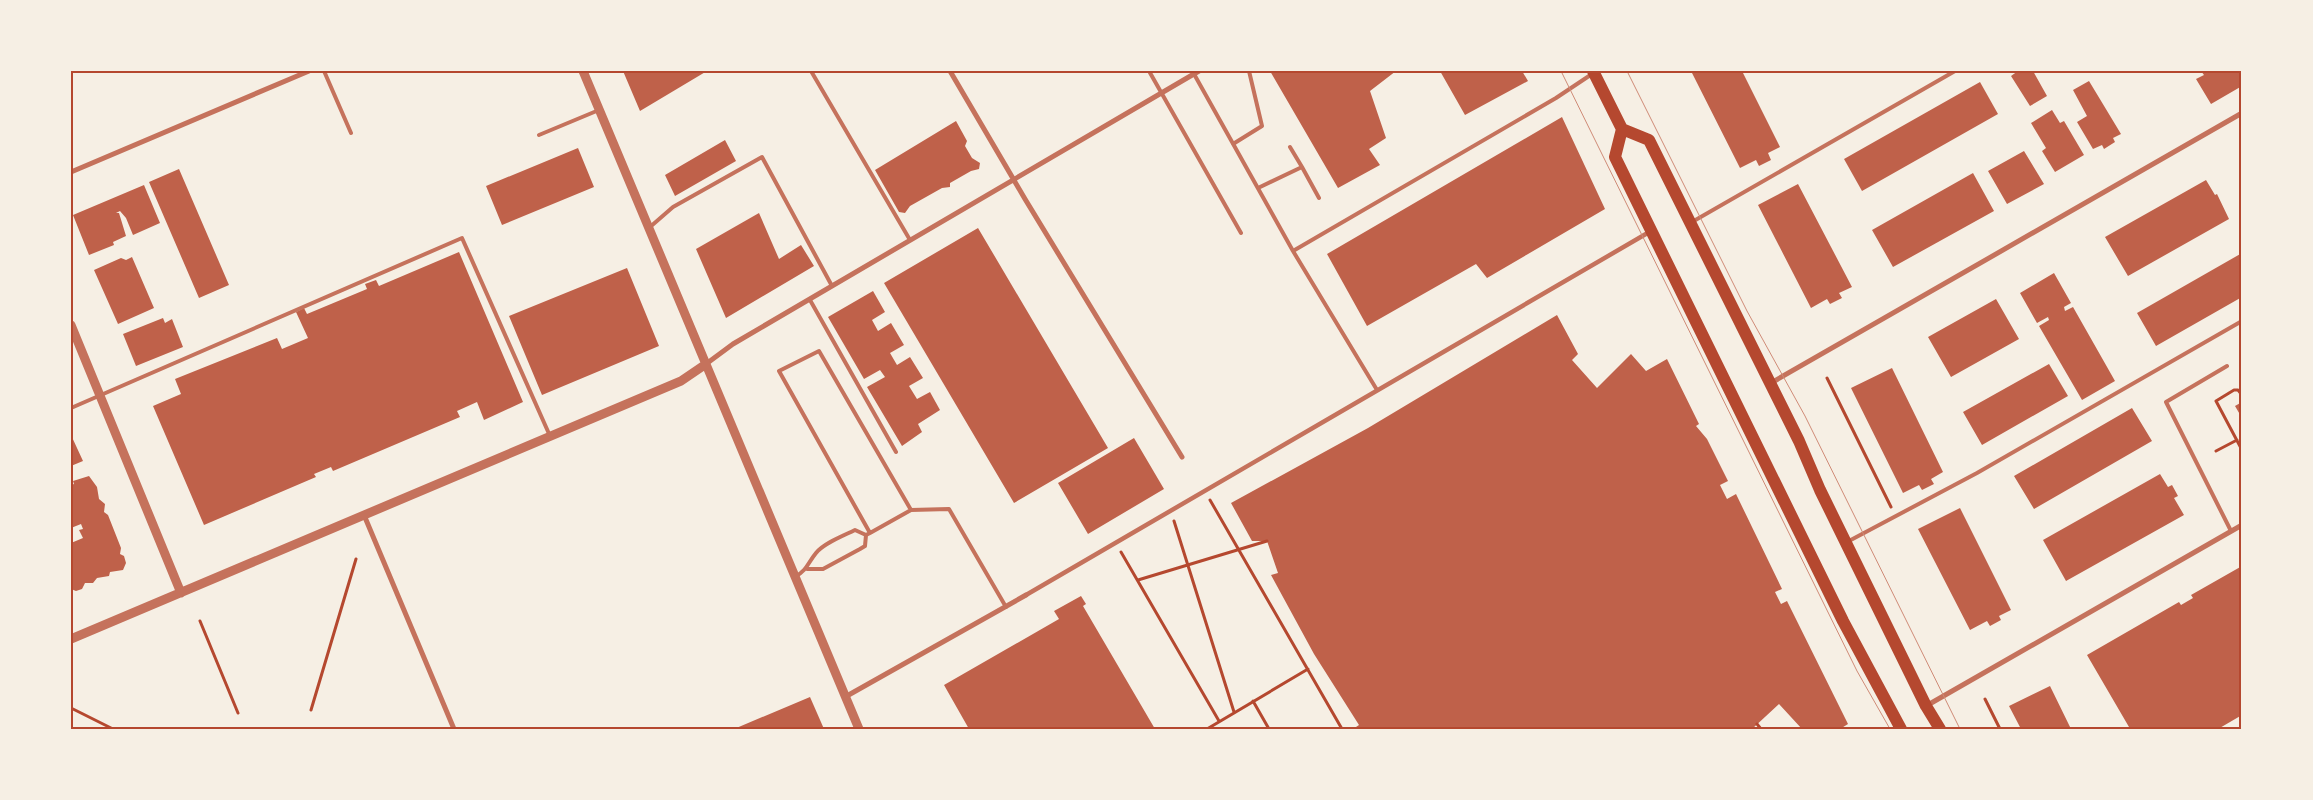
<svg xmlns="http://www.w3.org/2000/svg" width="2313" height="800" viewBox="0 0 2313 800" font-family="Signika,sans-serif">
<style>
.building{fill:#bf614a}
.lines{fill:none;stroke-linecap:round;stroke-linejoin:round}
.path{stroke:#b5482f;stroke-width:3}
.service{stroke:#c5725c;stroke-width:4}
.pedestrian{stroke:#c5725c;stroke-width:4.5}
.minor{stroke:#c5725c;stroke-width:5}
.tertiary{stroke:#c5725c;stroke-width:9}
.primary{stroke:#b5482f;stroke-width:12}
.tram{stroke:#cf8b77;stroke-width:1}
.neatline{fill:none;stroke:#b5482f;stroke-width:2}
</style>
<rect width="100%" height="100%" fill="#f6efe4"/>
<path class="building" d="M 623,71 L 707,71 L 640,111 Z
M 1270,71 L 1396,71 L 1370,91 L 1386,138 L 1369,149 L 1380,165 L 1338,188 Z
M 1440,71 L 1522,71 L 1528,81 L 1465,115 Z
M 1691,71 L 1742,71 L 1780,147 L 1768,153 L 1771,160 L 1759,166 L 1756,160 L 1740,168 Z
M 2018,71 L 2033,71 L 2047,96 L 2030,106 L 2011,76 Z
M 2201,71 L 2242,71 L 2242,86 L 2211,104 L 2196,79 L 2204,75 Z
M 2089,81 L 2121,134 L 2113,138 L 2115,142 L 2104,149 L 2102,145 L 2093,149 L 2077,122 L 2087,116 L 2073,90 Z
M 1980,82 L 1998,114 L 1862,191 L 1844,159 Z
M 2052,110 L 2060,123 L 2064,121 L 2084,155 L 2055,172 L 2042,151 L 2046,148 L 2031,123 Z
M 1562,117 L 1605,209 L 1487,278 L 1476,264 L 1367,326 L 1327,254 Z
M 956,121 L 967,141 L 965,146 L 972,158 L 980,163 L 979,169 L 971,171 L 950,183 L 950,187 L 942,188 L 910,206 L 905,213 L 899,212 L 875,170 Z
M 725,140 L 736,161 L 675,196 L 665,175 Z
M 578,148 L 594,187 L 502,225 L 486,186 Z
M 2024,151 L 2044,184 L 2007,204 L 1988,171 Z
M 179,169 L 229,285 L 199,298 L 149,182 Z
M 1973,173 L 1994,211 L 1893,267 L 1872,230 Z
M 2206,180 L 2215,195 L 2217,194 L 2229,219 L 2128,276 L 2105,237 Z
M 1798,184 L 1852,287 L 1839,293 L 1842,298 L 1830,304 L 1827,299 L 1811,308 L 1758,205 Z
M 144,185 L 160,223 L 133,235 L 126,218 L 120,211 L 116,213 L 119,213 L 126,236 L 113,242 L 114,245 L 89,255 L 73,215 Z
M 759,213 L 779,259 L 801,245 L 814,266 L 726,318 L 696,249 Z
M 978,228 L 1108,448 L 1014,503 L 884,283 Z
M 459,252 L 523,402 L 484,420 L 477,402 L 457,411 L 460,417 L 333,471 L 331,467 L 314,474 L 316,477 L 204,525 L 153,406 L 181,394 L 175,379 L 277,338 L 282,349 L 308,338 L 296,312 L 304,308 L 307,314 L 367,289 L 365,284 L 376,280 L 379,286 Z
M 2242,253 L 2242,297 L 2156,346 L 2137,313 Z
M 132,257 L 154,308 L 118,324 L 94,270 L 121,258 L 126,260 Z
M 627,268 L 659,346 L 542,395 L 509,316 Z
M 2054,273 L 2071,303 L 2064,307 L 2065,311 L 2073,307 L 2115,381 L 2082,400 L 2039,326 L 2049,320 L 2048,317 L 2037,323 L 2020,293 Z
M 873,291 L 885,312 L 872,320 L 878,331 L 891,323 L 904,345 L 890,353 L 897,365 L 910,357 L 923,378 L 909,386 L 917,399 L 930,392 L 940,410 L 918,424 L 922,432 L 902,446 L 867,387 L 885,377 L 880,370 L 864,379 L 828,317 Z
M 1996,299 L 2019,339 L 1951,377 L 1928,337 Z
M 1557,315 L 1578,354 L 1572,360 L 1597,388 L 1631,354 L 1646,371 L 1667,359 L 1699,424 L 1696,426 L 1707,439 L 1728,481 L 1720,485 L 1727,499 L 1736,494 L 1782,589 L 1775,592 L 1781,604 L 1787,601 L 1848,724 L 1840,729 L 1802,729 L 1779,704 L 1752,729 L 1353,729 L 1359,725 L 1314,654 L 1271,575 L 1278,573 L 1267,541 L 1252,541 L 1231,503 L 1368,428 Z
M 163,318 L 165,323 L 172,319 L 183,347 L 136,366 L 123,334 Z
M 2049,364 L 2068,396 L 1982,445 L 1963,412 Z
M 1892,368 L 1943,472 L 1931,479 L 1934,484 L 1922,490 L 1919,485 L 1903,493 L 1851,388 Z
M 2242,402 L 2242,418 L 2235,406 Z
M 2132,408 L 2152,441 L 2034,509 L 2014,476 Z
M 71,435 L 83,461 L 71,466 Z
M 1134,438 L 1164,489 L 1088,534 L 1058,483 Z
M 2160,474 L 2168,487 L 2172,485 L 2178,496 L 2174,498 L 2184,515 L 2066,581 L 2043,540 Z
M 89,476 L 97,487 L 99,499 L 105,504 L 104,512 L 108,515 L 121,548 L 120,554 L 124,556 L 126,563 L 123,570 L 110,572 L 109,576 L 97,578 L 93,583 L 85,583 L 82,589 L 76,591 L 71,589 L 71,543 L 83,538 L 79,530 L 83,529 L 81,524 L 71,528 L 71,485 L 74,484 L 73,481 Z
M 1960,508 L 2011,610 L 1999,616 L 2001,620 L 1990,626 L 1987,621 L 1970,630 L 1918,529 Z
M 2242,566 L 2242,715 L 2218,729 L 2129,727 L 2087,655 L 2179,602 L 2181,605 L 2193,598 L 2191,595 Z
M 1081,596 L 1086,604 L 1083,606 L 1155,729 L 969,729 L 944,685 L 1059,619 L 1054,611 Z
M 2050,686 L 2071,729 L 2021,729 L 2009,706 Z
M 810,697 L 824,729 L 734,729 Z"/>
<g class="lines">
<path class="path" d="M 1827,378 L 1891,507
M 2242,395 L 2238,390 L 2234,390 L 2216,401 L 2242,450
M 2216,451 L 2237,440
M 1210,500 L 1342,729
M 1174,521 L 1234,712
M 1121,552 L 1219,721
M 1138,580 L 1267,541
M 200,621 L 238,713
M 1985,699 L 2000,729
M 1253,701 L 1269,729
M 71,708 L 113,729
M 311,710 L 356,559
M 1757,724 L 1761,729
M 1207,729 L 1308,669"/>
<path class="service" d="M 324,71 L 351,133
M 811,71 L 910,240
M 1149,71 L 1241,233
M 1194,74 L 1293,251 L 1377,390
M 539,135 L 599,110
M 1233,144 L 1262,126 L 1249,71
M 1290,147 L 1302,167
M 1258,188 L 1302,167 L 1319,198
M 1692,222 L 1955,71
M 650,227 L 673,207 L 762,157 L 832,286
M 1293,251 L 1556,98 L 1592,74
M 810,300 L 896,452
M 2227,366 L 2166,402 L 2231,531
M 71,408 L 462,238 L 550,436
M 870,533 L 911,510 L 949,509 L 1006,607
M 1847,542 L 1977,473 L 2242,321
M 807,569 L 823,569 L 860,549 L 865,546 L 866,535 L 870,533 L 779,371 L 819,351 L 911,510
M 795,577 C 808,569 807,564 816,553 C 824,543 843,536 855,530 L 866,535"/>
<path class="pedestrian" d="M 1026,595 L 1651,231"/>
<path class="minor" d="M 950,71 L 1025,199 L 1182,457
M 71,172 L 309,71
M 706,364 L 733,344 L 1199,71
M 1771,383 L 2242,113
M 364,515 L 454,729
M 845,697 L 1026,595
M 1926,706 L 2242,525"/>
<path class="tertiary" d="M 583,71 L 859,729
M 71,325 L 181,593
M 71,639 L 681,381 L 706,364"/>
<path class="primary" d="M 1593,71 L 1622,129 L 1649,140 L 1799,441 L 1820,490 L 1926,706 L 1940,729
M 1622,129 L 1615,157 L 1843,621 L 1901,729"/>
<path class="tram" d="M 1561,71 L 1857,671 L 1890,729
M 1627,71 L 1747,311 L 1805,416 L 1960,729"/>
</g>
<rect width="2313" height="800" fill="none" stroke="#f6efe4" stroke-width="145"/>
<rect x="72" y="72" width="2168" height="656" class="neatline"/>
</svg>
